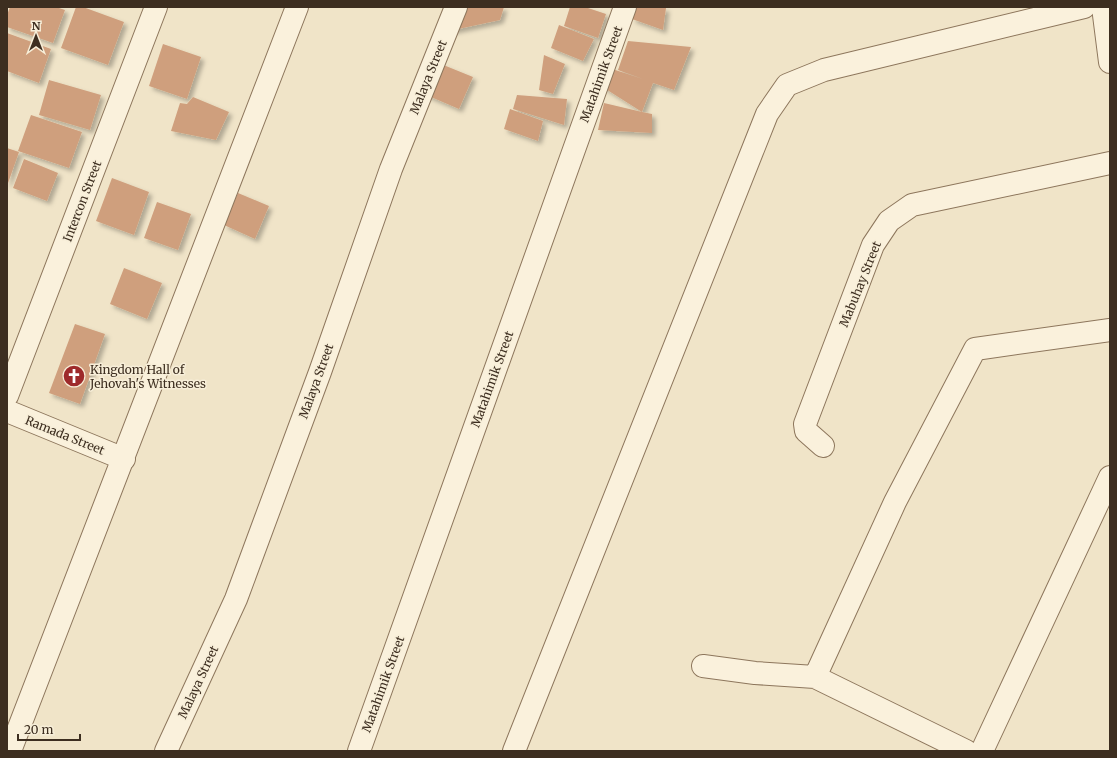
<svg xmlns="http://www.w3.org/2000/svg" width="1117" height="758" viewBox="0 0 1117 758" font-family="Merriweather,serif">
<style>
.building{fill:#cf9f7d;filter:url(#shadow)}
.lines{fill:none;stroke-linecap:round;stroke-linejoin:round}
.street-casing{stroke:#8d765c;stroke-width:24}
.street{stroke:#faf1dc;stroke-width:22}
.labels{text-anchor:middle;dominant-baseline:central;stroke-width:3;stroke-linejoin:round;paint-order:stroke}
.street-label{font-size:12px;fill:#3d2e20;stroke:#f7eed8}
.poi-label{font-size:12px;fill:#3d2e20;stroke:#f7eed8;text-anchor:start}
</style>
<defs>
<filter id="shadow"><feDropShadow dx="3.5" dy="3.5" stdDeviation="2" flood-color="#0004"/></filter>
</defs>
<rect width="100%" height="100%" fill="#f0e4c8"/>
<path class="building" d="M 10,7 L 56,7 L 65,10 L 53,43 L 7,27 L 7,15 Z
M 76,7 L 83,7 L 124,22 L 108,65 L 61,48 Z
M 459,7 L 504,7 L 500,20 L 449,31 Z
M 570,7 L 585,7 L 606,14 L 598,38 L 564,26 Z
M 636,7 L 666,8 L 663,30 L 632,19 Z
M 559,25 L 594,39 L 583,61 L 551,48 Z
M 7,33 L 51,49 L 39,83 L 7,71 Z
M 628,41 L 691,47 L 674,90 L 653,83 L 642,112 L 652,114 L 652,133 L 598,130 L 604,103 L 642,112 L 601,86 L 606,67 L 643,79 L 618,70 Z
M 163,44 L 201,57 L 187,99 L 149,86 Z
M 544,55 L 565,64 L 553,94 L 539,90 Z
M 436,62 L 473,77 L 459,109 L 424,94 Z
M 49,80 L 101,95 L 90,130 L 39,115 Z
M 517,95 L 567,99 L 564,125 L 513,109 Z
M 193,97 L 229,112 L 216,140 L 171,131 L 180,103 L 187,104 Z
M 510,109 L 543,121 L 538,141 L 504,129 Z
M 31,115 L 82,132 L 69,168 L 18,151 Z
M 7,148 L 19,152 L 7,186 Z
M 24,159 L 58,173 L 47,201 L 13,188 Z
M 112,178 L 149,192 L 134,235 L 96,221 Z
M 238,193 L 269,206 L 255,239 L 224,225 Z
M 157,202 L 191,214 L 178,250 L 144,238 Z
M 124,268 L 162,283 L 147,319 L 110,304 Z
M 75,324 L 105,334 L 80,404 L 49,393 Z"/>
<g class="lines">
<g class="street-casing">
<path id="street" d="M 1103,7 L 1110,62
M 7,396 L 156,7
M 7,411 L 124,459
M 823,446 L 806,431 L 805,424 L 873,245 L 889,221 L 912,205 L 1110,163
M 703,666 L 755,673 L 815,677 L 966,751
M 815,677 L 895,502 L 975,349 L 1110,330
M 10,751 L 297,7
M 166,751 L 236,599 L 320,372 L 391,169 L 456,7
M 359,751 L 625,7
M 514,751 L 767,114 L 787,85 L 824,70 L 1084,7
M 982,751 L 1110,477"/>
</g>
<use href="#street" class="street"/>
</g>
<defs>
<g id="church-disc" transform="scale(1.15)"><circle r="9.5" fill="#9e2a2b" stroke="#f7eed8"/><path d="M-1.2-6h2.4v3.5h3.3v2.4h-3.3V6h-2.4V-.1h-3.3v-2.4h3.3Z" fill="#fff"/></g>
</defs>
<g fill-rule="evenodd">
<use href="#church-disc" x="74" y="376"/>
</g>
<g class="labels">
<g class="street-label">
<text transform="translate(601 74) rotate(-70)">Matahimik Street</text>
<text transform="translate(428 77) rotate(-68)">Malaya Street</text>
<text transform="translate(82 201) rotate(-69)">Intercon Street</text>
<text transform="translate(860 284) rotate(-68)">Mabuhay Street</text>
<text transform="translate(492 379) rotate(-70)">Matahimik Street</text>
<text transform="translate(316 381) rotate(-70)">Malaya Street</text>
<text transform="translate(65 435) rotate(22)">Ramada Street</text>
<text transform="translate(198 682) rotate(-65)">Malaya Street</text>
<text transform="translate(383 684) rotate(-70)">Matahimik Street</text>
</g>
<g class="poi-label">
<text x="90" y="369">Kingdom Hall of<tspan x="90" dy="14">Jehovah's Witnesses</tspan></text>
</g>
</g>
<rect width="1117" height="758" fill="none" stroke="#3d2e20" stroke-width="16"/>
<g transform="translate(36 36)" stroke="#f7eed8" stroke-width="3" paint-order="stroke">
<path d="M0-3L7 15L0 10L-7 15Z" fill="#3d2e20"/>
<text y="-6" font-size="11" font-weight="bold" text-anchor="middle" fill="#3d2e20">N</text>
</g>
<path d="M18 734v6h62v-6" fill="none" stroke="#3d2e20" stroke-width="2"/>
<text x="24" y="734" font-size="12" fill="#3d2e20" stroke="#f7eed8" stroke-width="3" paint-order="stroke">20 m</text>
</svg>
